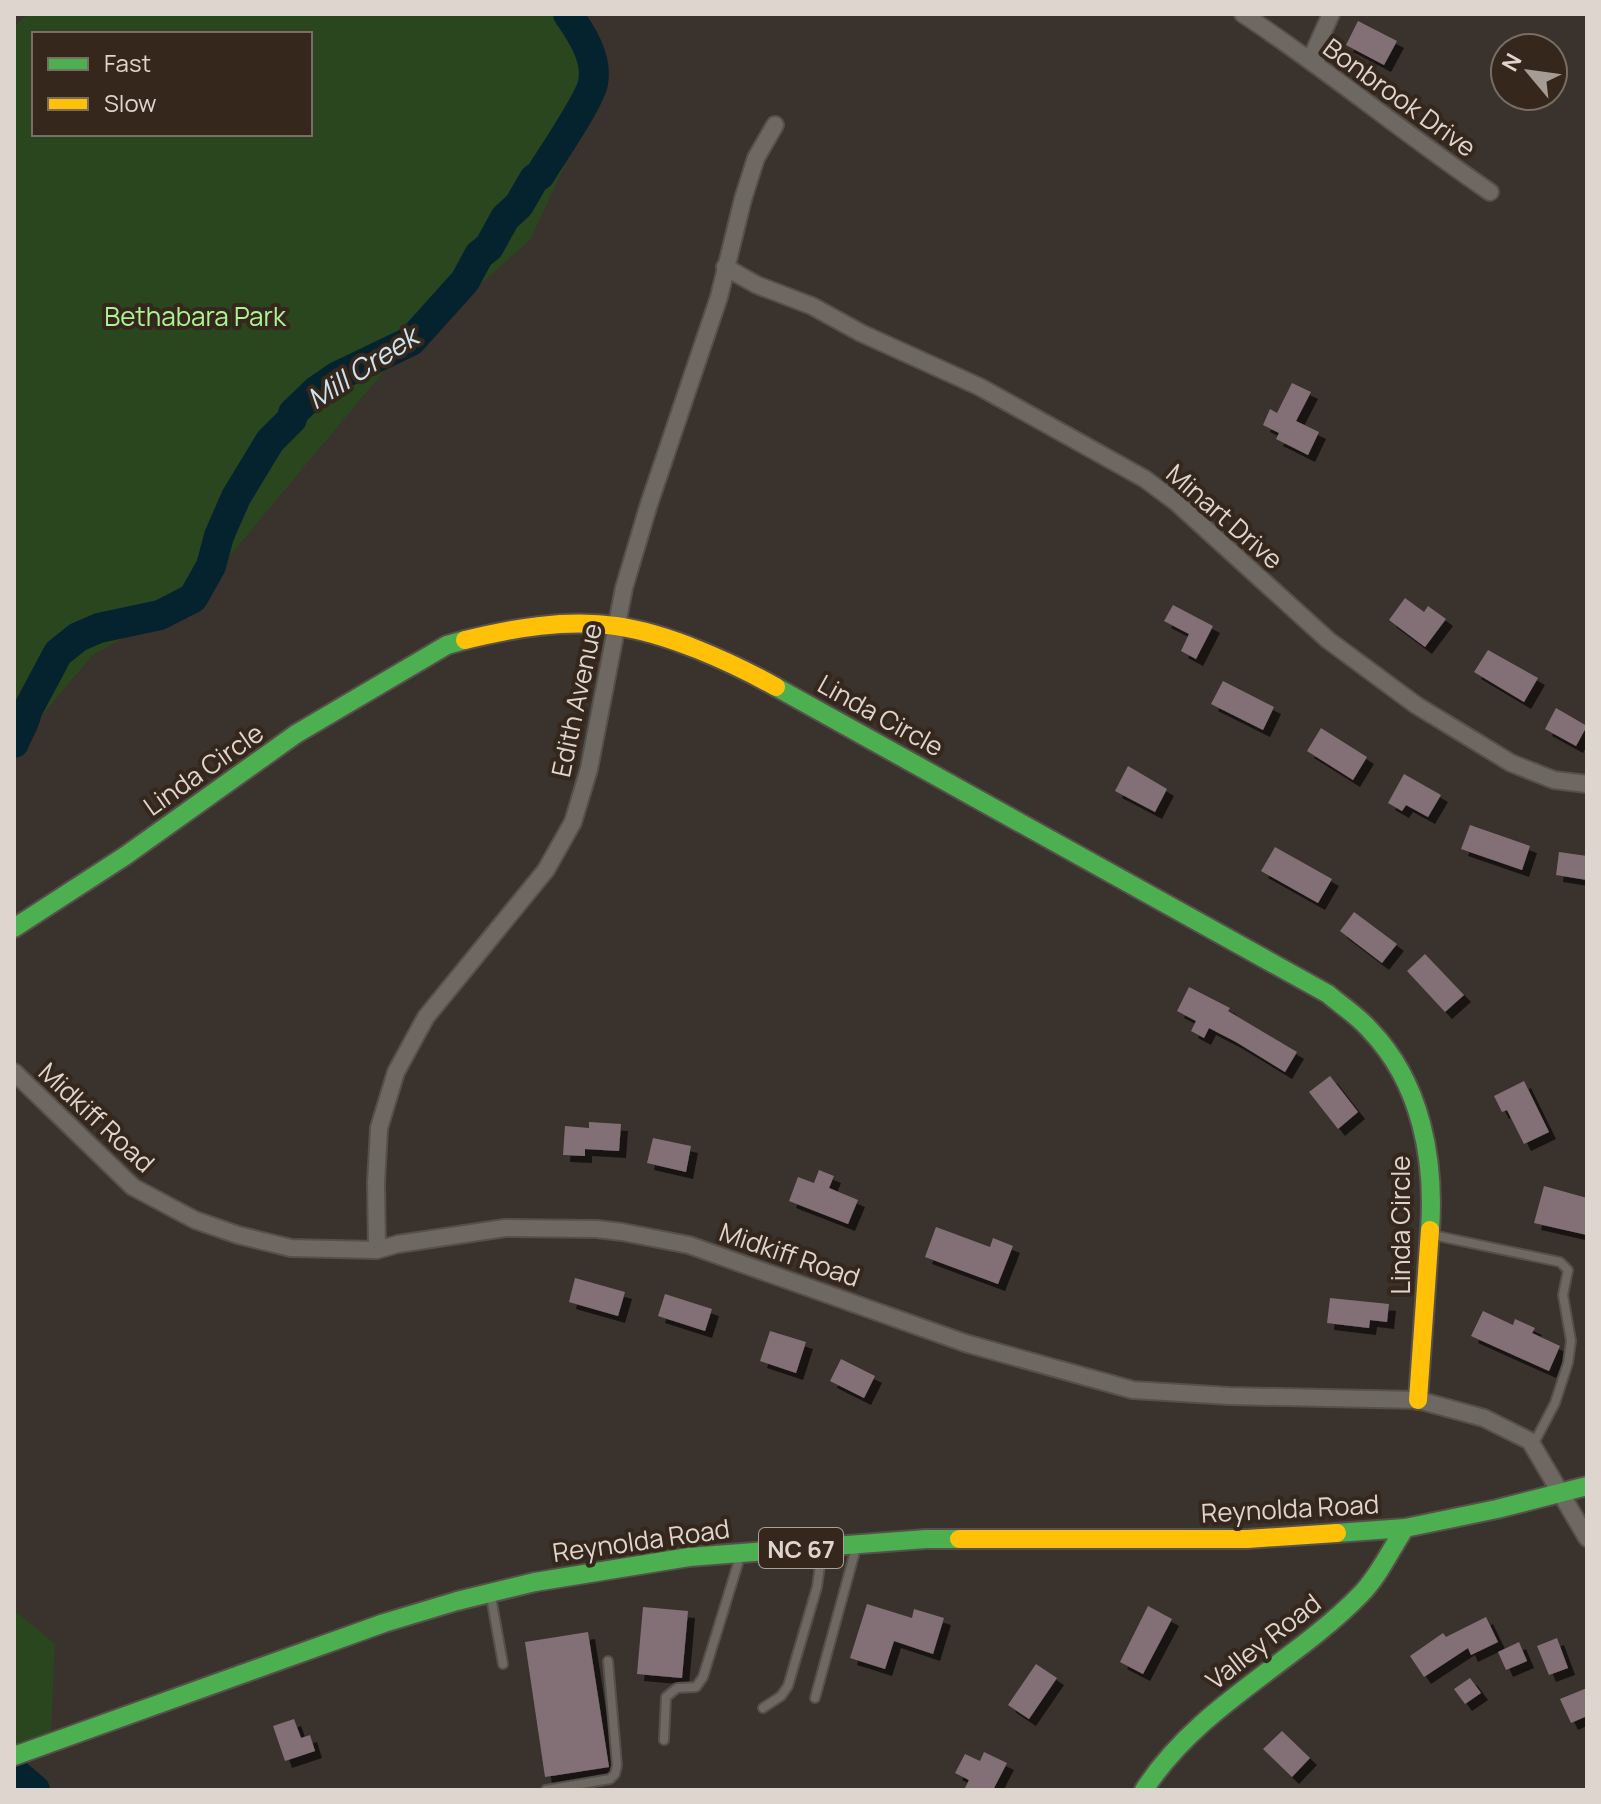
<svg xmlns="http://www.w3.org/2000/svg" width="1601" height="1804" viewBox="0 0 1601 1804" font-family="Manrope,sans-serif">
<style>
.green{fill:#2a461e;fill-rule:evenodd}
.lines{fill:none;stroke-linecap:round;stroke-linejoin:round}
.river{stroke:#05232f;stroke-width:30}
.building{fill:#837077;filter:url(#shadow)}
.lane-casing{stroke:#564f4a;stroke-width:12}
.street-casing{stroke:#564f4a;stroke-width:20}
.fast-casing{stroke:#564f4a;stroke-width:22}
.slow-casing{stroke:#564f4a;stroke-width:22}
.lane{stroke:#6d6862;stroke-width:8}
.street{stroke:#6d6862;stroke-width:16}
.fast{stroke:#4caf50;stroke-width:18}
.slow{stroke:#ffc107;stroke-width:18}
.labels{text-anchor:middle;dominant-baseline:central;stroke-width:8;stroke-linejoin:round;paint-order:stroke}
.shield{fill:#35271c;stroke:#aba199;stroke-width:2}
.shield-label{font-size:24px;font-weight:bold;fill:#ded5ce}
.street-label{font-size:26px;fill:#ded5ce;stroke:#35271c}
.park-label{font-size:26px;fill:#aaf492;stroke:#35271c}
.water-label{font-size:28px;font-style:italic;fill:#cde4f0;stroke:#35271c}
</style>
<defs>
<filter id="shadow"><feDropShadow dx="7" dy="7" stdDeviation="0" flood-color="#0009"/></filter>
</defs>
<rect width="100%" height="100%" fill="#3a322c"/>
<path class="green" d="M 29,14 L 576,14 L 599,93 L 530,240 L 390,364 L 198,594 L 92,656 L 14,749 L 14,26 ZM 34,34 L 310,34 L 310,134 L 34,134 Z
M 14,1610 L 55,1644 L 51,1736 L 14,1749 Z"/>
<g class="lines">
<path class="river" d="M 14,743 C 18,732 26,721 27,711 L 58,653 L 78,637 L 99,628 L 160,615 L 193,598 L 211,566 L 219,536 L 236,497 L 270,441 L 292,419 L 293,413 L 316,391 L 338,376 L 411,341 L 465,281 L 479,255 L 489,247 L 505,218 L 519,205 L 534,179 L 540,175 C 552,155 589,102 593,83 C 598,58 581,33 568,14
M 14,1772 L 35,1790"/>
</g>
<path class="building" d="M 1358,21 L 1397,41 L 1384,65 L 1346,45 Z
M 1292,383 L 1311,392 L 1296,421 L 1319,432 L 1308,455 L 1276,439 L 1279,433 L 1263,425 L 1270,409 L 1277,413 Z
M 1405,598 L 1424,612 L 1428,606 L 1446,619 L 1425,647 L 1389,620 Z
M 1173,605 L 1213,626 L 1196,659 L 1181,651 L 1189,634 L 1164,621 Z
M 1488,650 L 1538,678 L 1524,702 L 1474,672 Z
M 1223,681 L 1274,707 L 1263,730 L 1211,704 Z
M 1556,708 L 1587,726 L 1576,746 L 1545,729 Z
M 1321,728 L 1367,757 L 1353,780 L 1307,751 Z
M 1128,766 L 1167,789 L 1155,812 L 1115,791 Z
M 1404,774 L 1441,795 L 1428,817 L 1406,805 L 1402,811 L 1388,803 Z
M 1470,825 L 1530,846 L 1522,870 L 1461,849 Z
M 1275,847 L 1332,879 L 1318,903 L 1261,871 Z
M 1559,852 L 1587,856 L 1587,880 L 1556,875 Z
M 1354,912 L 1397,944 L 1382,963 L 1340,931 Z
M 1425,954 L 1464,995 L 1445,1012 L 1407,971 Z
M 1189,987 L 1230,1008 L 1228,1011 L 1297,1052 L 1285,1072 L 1236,1042 L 1209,1028 L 1204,1038 L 1191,1031 L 1196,1021 L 1177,1011 Z
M 1330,1076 L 1358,1112 L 1338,1129 L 1309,1092 Z
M 1524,1081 L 1549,1132 L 1524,1144 L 1507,1110 L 1502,1112 L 1494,1096 Z
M 589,1122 L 621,1124 L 619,1151 L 585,1149 L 585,1156 L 563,1155 L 565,1126 L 589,1128 Z
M 653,1138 L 691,1146 L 686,1172 L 647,1163 Z
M 819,1170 L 834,1176 L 829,1188 L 858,1200 L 848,1224 L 789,1201 L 798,1177 L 814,1183 Z
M 1544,1186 L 1587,1198 L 1587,1235 L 1534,1223 Z
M 936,1227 L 990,1247 L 993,1238 L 1013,1246 L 998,1284 L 925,1257 Z
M 575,1278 L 625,1292 L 618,1316 L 569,1302 Z
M 665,1294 L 712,1309 L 705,1331 L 658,1316 Z
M 1330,1298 L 1389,1304 L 1387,1322 L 1370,1320 L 1369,1328 L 1327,1323 Z
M 1483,1311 L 1513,1325 L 1515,1319 L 1535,1328 L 1532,1333 L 1560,1346 L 1549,1371 L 1471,1336 Z
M 770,1331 L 806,1342 L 796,1373 L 760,1361 Z
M 841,1359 L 875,1376 L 864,1398 L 830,1381 Z
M 867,1604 L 912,1618 L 914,1609 L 944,1618 L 933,1654 L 894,1641 L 885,1669 L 850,1658 Z
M 1148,1606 L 1172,1619 L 1143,1674 L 1120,1662 Z
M 643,1607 L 688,1611 L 682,1678 L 637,1674 Z
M 1486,1617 L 1498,1642 L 1471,1655 L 1468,1648 L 1424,1677 L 1410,1656 L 1443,1633 L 1446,1637 Z
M 588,1632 L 609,1767 L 545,1777 L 525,1642 Z
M 1557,1638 L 1568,1668 L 1549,1675 L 1537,1646 Z
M 1519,1642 L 1527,1661 L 1506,1670 L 1498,1652 Z
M 1036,1664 L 1057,1678 L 1029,1719 L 1008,1705 Z
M 1470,1678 L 1481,1693 L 1465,1704 L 1454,1689 Z
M 1587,1688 L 1587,1716 L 1571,1723 L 1560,1699 Z
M 294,1719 L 301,1738 L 310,1735 L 315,1751 L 285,1761 L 273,1726 Z
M 1282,1731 L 1310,1758 L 1292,1777 L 1263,1749 Z
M 984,1752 L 1007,1763 L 993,1790 L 964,1790 L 969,1780 L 955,1773 L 965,1754 L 980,1761 Z"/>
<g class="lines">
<g class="lane-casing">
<path id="lane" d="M 1433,1235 L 1560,1262 L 1568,1270 L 1563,1295 L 1571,1341 L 1568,1363 L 1555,1403 L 1533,1445
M 491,1597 L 503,1664
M 815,1698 L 856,1548
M 763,1708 L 781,1696 L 788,1686 L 817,1587 L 822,1551
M 664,1740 L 666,1697 L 677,1688 L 696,1687 L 703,1677 L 740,1557
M 546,1790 L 610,1779 L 615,1774 L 617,1765 L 608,1661"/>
</g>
<g class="street-casing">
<path id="street" d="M 1243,14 C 1328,70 1406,135 1490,192
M 1317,64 L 1314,52 L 1331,14
M 725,267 L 757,285 L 812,306 L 861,333 L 980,387 L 1145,479 L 1176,502 L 1328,640 L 1416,705 L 1511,763 L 1554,780 L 1587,784
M 14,1072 L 133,1187 L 195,1220 L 238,1235 L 291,1248 L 377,1250 L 398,1244 L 505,1228 L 597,1229 L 622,1232 L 689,1245 L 965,1343 L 1133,1390 L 1230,1396 L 1418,1400 L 1484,1418 L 1530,1441 L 1587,1538
M 377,1250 L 376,1183 L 379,1128 L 396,1072 L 426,1017 L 546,870 L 573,822 L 589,769 L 624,588 L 649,504 L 719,297 L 743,199 L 756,158 L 775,125"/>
</g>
<g class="fast-casing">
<path id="fast" d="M 776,687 L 1328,994 C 1342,1006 1358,1016 1370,1030 C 1421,1083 1435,1159 1430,1230
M 14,928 L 125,856 L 296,734 L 447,645 L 465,640
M 1337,1533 L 1405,1528 L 1497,1509 L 1587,1486
M 14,1756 L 384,1623 L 457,1601 L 535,1582 L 689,1557 L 926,1539 L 959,1539
M 1144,1790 C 1198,1706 1293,1664 1361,1594 C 1379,1576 1391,1549 1405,1528"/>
</g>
<g class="slow-casing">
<path id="slow" d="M 465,640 C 514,628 566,619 616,626 C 667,633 731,662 776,687
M 1418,1400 L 1430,1230
M 959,1539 L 1247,1539 L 1337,1533"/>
</g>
<use href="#lane" class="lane"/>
<use href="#street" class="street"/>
<use href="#fast" class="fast"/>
<use href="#slow" class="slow"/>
</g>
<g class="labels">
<rect class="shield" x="759" y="1528" width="84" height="40" rx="6"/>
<g class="shield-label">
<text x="801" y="1548">NC 67</text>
</g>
<g class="street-label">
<text transform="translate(1400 97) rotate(36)">Bonbrook Drive</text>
<text transform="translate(1225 516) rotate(41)">Minart Drive</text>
<text transform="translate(576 700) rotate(-78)">Edith Avenue</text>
<text transform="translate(881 715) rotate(29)">Linda Circle</text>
<text transform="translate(203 769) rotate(-35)">Linda Circle</text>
<text transform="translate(97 1117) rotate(43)">Midkiff Road</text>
<text transform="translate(1400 1225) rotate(-90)">Linda Circle</text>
<text transform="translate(790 1254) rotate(19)">Midkiff Road</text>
<text transform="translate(1290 1508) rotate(-3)">Reynolda Road</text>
<text transform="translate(641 1540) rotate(-8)">Reynolda Road</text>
<text transform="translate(1263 1641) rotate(-38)">Valley Road</text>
</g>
<g class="park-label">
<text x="195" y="316">Bethabara Park</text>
</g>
<g class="water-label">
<text transform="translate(362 367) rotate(-33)">Mill Creek</text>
</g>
</g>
<rect width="1601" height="1804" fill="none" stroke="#ded5ce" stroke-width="32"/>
<rect x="32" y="32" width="280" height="104" fill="#35271c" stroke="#796d63" stroke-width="2"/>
<rect x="48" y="58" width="40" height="12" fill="#4caf50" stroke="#796d63" stroke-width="2"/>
<text x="104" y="72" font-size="24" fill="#ded5ce">Fast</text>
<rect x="48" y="98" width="40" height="12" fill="#ffc107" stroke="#796d63" stroke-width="2"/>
<text x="104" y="112" font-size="24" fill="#ded5ce">Slow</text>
<g transform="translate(1529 72) rotate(299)"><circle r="38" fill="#35271c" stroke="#796d63" stroke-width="2"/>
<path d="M0-6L14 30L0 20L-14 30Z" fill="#a59c95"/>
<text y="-12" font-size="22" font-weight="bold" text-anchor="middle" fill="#ded5ce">N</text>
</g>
</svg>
